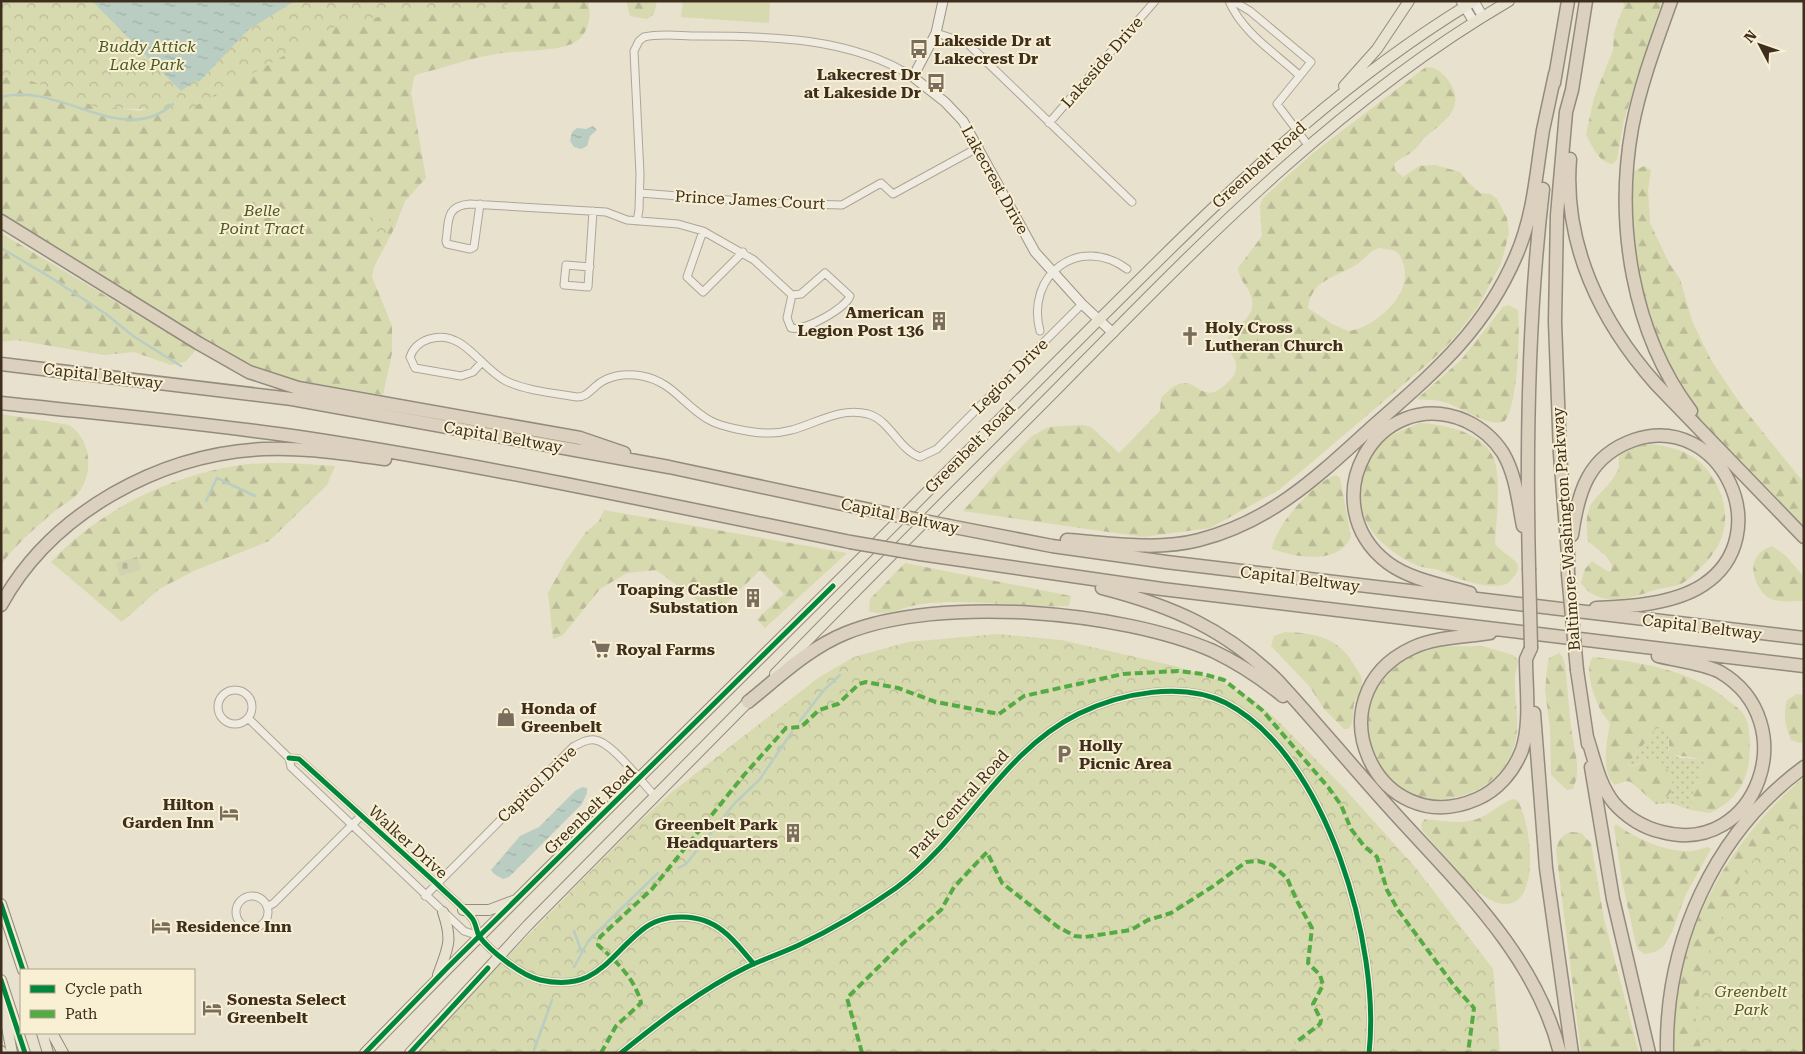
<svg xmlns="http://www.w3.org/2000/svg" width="1805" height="1054" viewBox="0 0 1805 1054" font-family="'Roboto Serif',serif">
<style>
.grass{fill:url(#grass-dots)}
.forest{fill:url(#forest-firs);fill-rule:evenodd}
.cemetery{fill:url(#cemetery-stones)}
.park{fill:url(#park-crowns)}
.pitch{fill:#d7d9af}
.water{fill:url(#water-ripples)}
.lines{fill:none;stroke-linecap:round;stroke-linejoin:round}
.stream{stroke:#bacdc2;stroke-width:2.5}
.street-casing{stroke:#ada697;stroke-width:9}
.secondary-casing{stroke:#9d9587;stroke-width:11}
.primary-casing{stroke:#938b7e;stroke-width:12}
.highway-casing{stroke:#938b7e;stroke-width:15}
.street{stroke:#efebe1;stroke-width:7}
.secondary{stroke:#efebe1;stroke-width:9}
.primary{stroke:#e8e2d1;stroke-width:10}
.highway{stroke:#dbd1be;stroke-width:12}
.highway-bridge-casing{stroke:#938b7e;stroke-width:15;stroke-linecap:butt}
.highway-bridge{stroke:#dbd1be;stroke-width:12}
.quiet{stroke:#55ab43;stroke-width:4;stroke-dasharray:8 4;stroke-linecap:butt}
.cycleway-casing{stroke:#f9f0d4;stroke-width:8}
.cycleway{stroke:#00873e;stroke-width:5}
.labels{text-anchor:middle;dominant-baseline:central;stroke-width:4;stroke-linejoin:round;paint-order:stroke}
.poi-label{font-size:16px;font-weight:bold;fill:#3e2e1d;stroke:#f9f0d4;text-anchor:start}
.park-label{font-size:16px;font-style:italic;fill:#4b5c22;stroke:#f9f0d4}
.street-label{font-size:16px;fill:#3e2e1d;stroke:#f9f0d4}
</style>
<defs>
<pattern id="grass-dots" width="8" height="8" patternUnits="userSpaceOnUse" patternTransform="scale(1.25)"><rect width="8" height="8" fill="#d7d9af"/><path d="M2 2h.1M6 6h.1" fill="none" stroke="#babb96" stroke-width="1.8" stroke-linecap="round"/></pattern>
<pattern id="forest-firs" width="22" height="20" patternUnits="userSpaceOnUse" patternTransform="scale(1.25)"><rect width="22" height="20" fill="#d7d9af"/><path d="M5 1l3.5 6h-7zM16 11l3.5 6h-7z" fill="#babb96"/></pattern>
<pattern id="cemetery-stones" width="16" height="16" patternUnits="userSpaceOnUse" patternTransform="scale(1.25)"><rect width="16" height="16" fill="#d1d2af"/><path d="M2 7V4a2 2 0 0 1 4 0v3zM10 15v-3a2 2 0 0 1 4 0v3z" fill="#b4b596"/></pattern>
<pattern id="park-crowns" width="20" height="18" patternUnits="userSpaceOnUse" patternTransform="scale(1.25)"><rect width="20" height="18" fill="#d7d9af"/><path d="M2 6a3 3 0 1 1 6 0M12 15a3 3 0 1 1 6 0" fill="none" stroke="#babb96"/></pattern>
<pattern id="water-ripples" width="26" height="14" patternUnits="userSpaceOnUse" patternTransform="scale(1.25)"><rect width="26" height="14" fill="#bacdc2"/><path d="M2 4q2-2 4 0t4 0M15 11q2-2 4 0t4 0" fill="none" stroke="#a1b0a6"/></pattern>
</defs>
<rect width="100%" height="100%" fill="#e8e1ce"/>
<path class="grass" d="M 1658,726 L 1663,727 L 1669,735 L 1668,750 L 1679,758 L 1700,759 L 1706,763 L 1694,786 L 1691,810 L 1670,803 L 1660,804 L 1673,790 L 1648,759 L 1631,767 L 1628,764 Z"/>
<path class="forest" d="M 295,1 L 588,1 C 592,15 589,34 575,42 C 560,52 516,50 496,54 C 470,58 444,68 418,74 L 414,77 L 411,92 L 426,178 L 405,201 L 395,227 L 374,267 L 372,277 L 392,326 L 392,353 L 383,395 L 290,379 L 251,365 L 202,338 L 1,213 L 1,70 L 21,69 L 107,107 L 140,111 L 157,106 Z
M 626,1 L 657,1 L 654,14 L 647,19 L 630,16 Z
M 1623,1 L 1662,1 L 1624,120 L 1617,159 L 1613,164 C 1599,163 1592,146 1586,134 L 1594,98 L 1613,50 L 1614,32 L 1624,6 Z
M 1426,67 C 1437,67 1444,74 1450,83 C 1467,109 1440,124 1423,139 C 1419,143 1417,148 1413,151 C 1407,156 1400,158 1394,164 L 1395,170 L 1403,177 L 1419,166 L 1435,165 L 1460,172 L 1469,183 L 1480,193 L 1491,194 L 1497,199 L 1507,218 L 1509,233 L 1501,264 L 1477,308 L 1455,337 L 1431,361 L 1279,490 L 1210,528 L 1143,537 L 963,511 L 997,472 L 1032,436 L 1049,427 L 1082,425 L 1091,427 L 1119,453 L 1160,411 L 1161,398 C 1167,392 1174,384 1183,383 C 1199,382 1205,406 1228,382 C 1233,377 1237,372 1236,365 C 1235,355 1226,350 1225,341 C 1239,322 1262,315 1248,289 C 1243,282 1239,277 1238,268 L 1262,236 L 1260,206 L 1263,198 L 1313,153 ZM 1379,248 C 1384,249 1390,249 1395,251 C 1400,253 1401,258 1403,263 C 1415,293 1375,328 1348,331 L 1332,324 L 1308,308 C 1311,280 1336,277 1354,266 C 1364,261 1368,251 1379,248 Z
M 1644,166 L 1651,170 L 1648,190 L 1650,223 L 1669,263 L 1680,279 L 1692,321 L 1711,360 L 1741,405 L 1804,483 L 1804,537 L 1715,443 L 1682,400 L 1669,376 L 1628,249 L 1632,176 L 1634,171 Z
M 1,233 L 196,350 L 185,362 L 171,365 L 134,352 L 104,355 L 16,340 L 1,342 Z
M 1508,305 L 1518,310 C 1520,333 1518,404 1505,421 C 1490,429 1460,406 1444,402 C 1435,399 1425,401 1417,399 L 1461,360 L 1503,307 Z
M 1,414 L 69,425 C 91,439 94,472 79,492 C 73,500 62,505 55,511 C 35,528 16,544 1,565 Z
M 1420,423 C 1445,424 1487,433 1495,462 C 1501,487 1496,518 1495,544 C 1508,560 1532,561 1507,584 C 1485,590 1462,580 1441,571 C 1434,568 1426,568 1419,566 C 1408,562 1395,554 1386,546 C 1352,518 1349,468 1385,440 C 1395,432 1408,428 1420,423 Z
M 1651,444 C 1678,447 1701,456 1715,481 C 1732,513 1728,542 1701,567 C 1695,573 1689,580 1681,584 C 1672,588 1663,587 1655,590 C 1631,598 1599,609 1581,583 L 1585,569 L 1592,561 L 1607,571 L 1611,571 L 1612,565 L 1606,556 L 1588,541 C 1581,495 1602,501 1618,470 C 1621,465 1616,457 1622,452 C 1629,446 1642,446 1651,444 Z
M 290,463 L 335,466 L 327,485 L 269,541 L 196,570 L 159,589 L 122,622 L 51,562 C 102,508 175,473 248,464 C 262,463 276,463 290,463 Z
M 1336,475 L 1340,478 L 1351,537 C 1337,566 1296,557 1272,549 C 1275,526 1314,482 1336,475 Z
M 604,510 L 847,553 L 765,628 L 757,619 L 784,594 L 760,570 L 716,614 L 656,570 L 627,573 L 600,589 L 563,635 L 553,639 L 548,593 L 565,562 L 586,532 L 599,521 Z
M 1772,546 L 1786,556 L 1804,577 L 1804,601 C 1793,601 1779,603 1769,598 C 1756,590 1747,566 1759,554 C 1762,550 1768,548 1772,546 Z
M 905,563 L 1071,596 L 1069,606 C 1021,608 969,598 922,604 C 905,606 885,618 869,611 L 870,599 Z
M 1285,632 C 1314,633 1339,637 1354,665 C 1357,670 1362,675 1362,682 C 1361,689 1357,697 1354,704 C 1352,712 1355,723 1348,729 L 1344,729 L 1324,709 L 1310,687 L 1271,646 L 1274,636 Z
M 1482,646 L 1513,655 L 1518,660 C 1518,665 1516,669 1515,675 C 1513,697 1521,720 1515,743 C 1509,765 1494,783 1472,792 C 1377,832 1321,694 1421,652 C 1439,644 1462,647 1482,646 Z
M 1559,653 L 1562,656 L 1565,664 L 1571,728 L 1577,762 L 1577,777 L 1573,789 L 1567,790 L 1551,775 L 1550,728 L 1545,690 L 1548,661 L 1549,658 Z
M 1593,657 C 1641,662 1693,670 1730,702 C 1734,705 1741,710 1744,715 C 1751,725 1750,748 1749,760 C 1747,785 1732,803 1710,813 L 1691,810 L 1694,786 L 1706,763 C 1699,755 1680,758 1669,753 L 1669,735 L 1663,727 L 1658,726 L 1628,764 L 1631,767 C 1638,766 1643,760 1649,759 C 1664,757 1674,778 1673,790 L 1660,804 L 1656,804 L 1631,782 L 1626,781 L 1615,785 C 1600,772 1607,741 1610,724 C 1608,719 1603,715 1601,711 C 1595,699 1583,669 1593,657 Z
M 1797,694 L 1804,695 L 1804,742 L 1800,743 L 1791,740 C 1785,727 1783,714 1787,700 Z
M 1804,777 L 1804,1053 L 1673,1053 C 1670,944 1723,846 1804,777 Z
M 1512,799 L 1517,800 C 1531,819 1544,915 1498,903 C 1473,896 1440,850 1422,830 L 1421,824 L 1425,819 C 1446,821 1464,826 1484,816 C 1494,811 1502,803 1512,799 Z
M 1616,824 C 1636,839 1667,853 1693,851 C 1698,850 1703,848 1708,847 L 1711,849 L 1685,896 L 1672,932 L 1664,946 L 1655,952 L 1645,954 L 1637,949 L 1622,881 L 1614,827 Z
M 1572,832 L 1581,833 L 1591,843 L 1604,919 L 1639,1053 L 1581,1053 L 1556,850 C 1558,841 1563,833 1572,832 Z"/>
<path class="cemetery" d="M 137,557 L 141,570 L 120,576 L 116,563 Z"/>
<path class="park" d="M 1,1 L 511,1 L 501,10 L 404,11 L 335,27 L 188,110 L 99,108 L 19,76 L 1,78 Z
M 375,209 L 388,214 L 391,219 L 386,234 L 372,231 L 369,225 L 371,210 Z
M 997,634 L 1061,640 L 1175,666 L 1218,680 L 1252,699 L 1277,720 L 1342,786 L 1416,868 L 1493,969 L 1500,1053 L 415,1053 L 462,1003 L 634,827 L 672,792 L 818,678 L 854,657 L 908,642 Z
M 1804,803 L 1804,1053 L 1702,1053 L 1695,1017 L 1702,976 L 1713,937 L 1743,872 Z"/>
<path class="pitch" d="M 683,1 L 770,3 L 769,23 L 681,17 Z"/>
<path class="water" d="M 92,1 L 295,1 L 248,30 L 199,82 L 195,81 L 181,91 Z
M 593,126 L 597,130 L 590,136 L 587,146 L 581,149 L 574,147 L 570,141 L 572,132 L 577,128 L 586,129 Z
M 582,787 L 587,788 L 587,793 L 582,804 L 509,877 L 503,879 L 494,874 L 491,870 L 520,836 L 539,827 L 575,791 Z"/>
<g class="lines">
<path class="stream" d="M 1,97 C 59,81 123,149 173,104
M 1,248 L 50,277 L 106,314 L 133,336 L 181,366
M 206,501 L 217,478 L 255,496
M 800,721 L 824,690 L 840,675
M 678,868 L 686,864 L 734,804 L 760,779 L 792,732
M 574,931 L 582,953
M 574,967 L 589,940 L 658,873
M 533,1053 L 552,1000"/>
<g class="street-casing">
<path id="street" d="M 1229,1 C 1242,32 1275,53 1299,75
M 1233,1 L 1250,11 L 1311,62 L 1277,104 L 1308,145
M 936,33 L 967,43 L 1132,202
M 1049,123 L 1155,1
M 640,193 L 766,203 L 842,205 L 881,183 L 893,194 L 979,147
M 480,204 L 474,247 L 470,249 L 447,244 L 446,241 C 449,221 445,206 470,204 L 606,212 L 627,220 L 678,224 L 703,231 L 754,260 L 792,295 L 787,318 L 791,328 C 804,332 846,308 850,296 L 825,273 L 801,294 L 792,295
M 637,221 L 639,210 L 640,174 L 634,51 L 639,41 L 644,37 C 661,33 680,36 698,36 C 769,36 851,37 913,77
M 703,231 L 687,277 L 703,292 L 743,252
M 590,267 L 566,265 L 564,285 L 588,287 L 593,211
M 1040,331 C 1025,275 1079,234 1127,269
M 482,362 L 473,372 L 461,376 L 415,368 L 410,357 C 413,348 420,342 429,339 C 463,328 480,368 506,381 C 527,391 554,393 577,397 C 586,397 589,392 596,386 C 608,375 626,373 642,376 C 674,382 684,407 711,421 C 722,427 753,433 766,433 C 805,435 830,405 868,414 C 890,420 899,450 920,457 L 937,449 L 1082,304
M218 707a17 17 0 1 1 34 0a17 17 0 1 1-34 0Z
M 248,718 L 289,758 L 291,767 L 464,931 L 479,936
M 289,758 L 299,759 C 345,801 391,842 437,884 C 448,895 462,906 472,918 C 476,923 476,930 479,936 C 490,951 522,976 540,980 C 596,992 606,959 642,930 C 664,912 701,913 723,931 C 735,940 744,953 754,964
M 425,896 L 573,747 C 580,743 587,739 595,740 C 612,742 642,783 655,796
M236 912a16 16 0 1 1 32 0a16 16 0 1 1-32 0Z
M 267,907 L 274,903 L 361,816
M 621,1053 C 659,1022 702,989 747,967 C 764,959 782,953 799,945 C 833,929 865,910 896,888 C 965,838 1000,753 1078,714 C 1121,693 1182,681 1226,703 C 1327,755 1381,947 1369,1053"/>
</g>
<g class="secondary-casing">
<path id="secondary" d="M 943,1 L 936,33 L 913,77 L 945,102 L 963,121 L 1035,252 L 1082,304 L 1113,333
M 1461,1 L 1474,22
M 1474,1 L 1483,17"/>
</g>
<g class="primary-casing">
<path id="primary" d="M 1344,86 L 1377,49 L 1409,1
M 775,674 C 869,576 966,481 1061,385 C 1200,244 1336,102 1509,1
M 1,904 L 23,970
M 463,910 L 489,910 L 513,901
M 438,975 C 448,947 453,942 443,912
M 1,980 L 25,1053
M 1,996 L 12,1053
M 42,1033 L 48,1053
M 52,1033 L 63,1053
M 1,1051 L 2,1053
M 365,1053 C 549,863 740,681 926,493 C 1000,419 1074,344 1149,270 C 1251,169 1350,76 1474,1
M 410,1053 L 528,925 L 753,697"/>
</g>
<g class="highway-casing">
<path id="highway" d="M 1671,1 C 1656,43 1640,85 1632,128 C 1615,223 1632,333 1691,411
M 1554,83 L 1568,1
M 1570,159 C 1563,245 1601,322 1656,384 L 1804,537
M 1,221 L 198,343 L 249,372 L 298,388 L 580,438 L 624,453
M 1,364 L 292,399 L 669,467 L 880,512
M 1,403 C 103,414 205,423 306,438 C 489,466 669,505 850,542
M 949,526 L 1052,546 L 1166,562 L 1804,638
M 1572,535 C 1578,492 1588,456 1634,440 C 1721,411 1779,535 1703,585 C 1674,604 1629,607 1596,608
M 1067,540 C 1110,543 1156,551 1199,540 C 1272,521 1317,477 1371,428 C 1432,374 1483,333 1516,256 C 1534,215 1536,173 1543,130 C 1547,111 1551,93 1555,74
M 920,554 L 1162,589 L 1804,666
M 1529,568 C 1526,442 1528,315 1543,189
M 1568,574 L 1568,555 L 1560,454 L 1555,322 L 1557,215 L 1566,112 L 1572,90 L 1586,1
M 1102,588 C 1172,606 1225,629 1277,680 C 1315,721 1350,764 1388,806 C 1455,881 1535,952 1560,1053
M 1470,593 C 1443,585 1411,580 1388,563 C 1310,503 1377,383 1466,421 C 1481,428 1494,439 1503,453 C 1516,475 1518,501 1523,526
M 1,605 C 52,512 160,454 264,449 C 304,447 345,454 385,459
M 1490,633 C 1465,637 1435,637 1412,648 C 1310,696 1377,843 1477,799 C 1498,790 1514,771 1522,750 C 1531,722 1526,688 1526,659 L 1531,648
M 1577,670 L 1588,744
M 748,702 C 779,677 809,648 846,633 C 940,595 1121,611 1213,651 C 1238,663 1261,678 1283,696
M 1534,713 L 1546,868 L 1572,1053
M 1587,737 C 1594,758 1599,785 1614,803 C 1626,817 1644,828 1662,832 C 1757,857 1805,722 1720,672 C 1702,663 1678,661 1658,656
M 1591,767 L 1613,899 L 1649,1053
M 1667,1053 C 1665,942 1714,833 1804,767"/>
</g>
<use href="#street" class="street"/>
<use href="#secondary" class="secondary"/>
<use href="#primary" class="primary"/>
<use href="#highway" class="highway"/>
<g class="highway-bridge-casing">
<path id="highway-bridge" d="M 880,512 L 949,526
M 850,542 L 920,554
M 1529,568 L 1531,648
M 1568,574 L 1577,670"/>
</g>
<use href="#highway-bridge" class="highway-bridge"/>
<path class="quiet" d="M 601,1053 L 616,1026 L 641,1003 C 635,979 617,962 598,945 L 600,937 L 652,889 L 744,775 L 786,728 L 801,727 L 819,710 L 838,704 L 859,684 L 866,682 L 898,688 L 936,702 L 999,714 L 1024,696 L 1123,674 L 1178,671 L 1203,674 L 1224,680 L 1262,710 L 1328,787 L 1341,805 L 1351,829 L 1364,846 L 1377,857 L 1387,890 L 1398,910 L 1455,987 L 1474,1008 L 1468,1053
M 862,1053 L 847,998 L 903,943 L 941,910 L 954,887 L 987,852 L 1002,883 L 1058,927 L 1075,936 L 1085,937 L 1131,930 L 1148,920 L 1171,913 L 1212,887 L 1246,862 L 1258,861 L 1272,865 L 1287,878 L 1297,901 L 1312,928 L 1308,963 L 1320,975 L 1323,985 L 1313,1004 L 1321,1020 L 1320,1024 L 1295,1043"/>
<g class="cycleway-casing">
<path id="cycleway" d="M 289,758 L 299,759 C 345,801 391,842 437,884 C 448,895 462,906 472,918 C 476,923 476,930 479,936 C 490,951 522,976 540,980 C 596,992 606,959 642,930 C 664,912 701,913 723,931 C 735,940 744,953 754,964
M 1,904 L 23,970
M 1,980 L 25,1053
M 365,1053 L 448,967 L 833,586
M 410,1053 L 488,968
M 621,1053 C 659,1022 702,989 747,967 C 764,959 782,953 799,945 C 833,929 865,910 896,888 C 965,838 1000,753 1078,714 C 1121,693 1182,681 1226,703 C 1327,755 1381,947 1369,1053"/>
</g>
<use href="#cycleway" class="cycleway"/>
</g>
<defs>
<g id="bus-bare" transform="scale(1.5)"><path d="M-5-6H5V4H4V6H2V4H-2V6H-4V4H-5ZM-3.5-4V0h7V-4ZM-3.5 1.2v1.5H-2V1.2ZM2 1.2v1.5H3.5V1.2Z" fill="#7a6d5b" stroke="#f9f0d4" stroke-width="2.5" paint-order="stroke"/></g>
<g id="building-bare" transform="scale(1.5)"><path d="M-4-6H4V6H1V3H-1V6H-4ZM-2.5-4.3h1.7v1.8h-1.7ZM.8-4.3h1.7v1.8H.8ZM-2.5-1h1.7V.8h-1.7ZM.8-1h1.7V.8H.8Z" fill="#7a6d5b" stroke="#f9f0d4" stroke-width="2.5" paint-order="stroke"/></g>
<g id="church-bare" transform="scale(1.5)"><path d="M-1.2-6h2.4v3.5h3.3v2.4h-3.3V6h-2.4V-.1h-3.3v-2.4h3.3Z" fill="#7a6d5b" stroke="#f9f0d4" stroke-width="2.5" paint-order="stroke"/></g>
<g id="supermarket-bare" transform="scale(1.5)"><path d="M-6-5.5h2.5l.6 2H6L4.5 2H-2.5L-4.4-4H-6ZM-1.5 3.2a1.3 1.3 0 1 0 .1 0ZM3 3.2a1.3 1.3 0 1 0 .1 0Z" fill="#7a6d5b" stroke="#f9f0d4" stroke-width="2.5" paint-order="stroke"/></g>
<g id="shop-bare" transform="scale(1.5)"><path d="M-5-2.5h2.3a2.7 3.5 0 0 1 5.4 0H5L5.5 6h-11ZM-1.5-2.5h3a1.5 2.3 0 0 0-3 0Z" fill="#7a6d5b" stroke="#f9f0d4" stroke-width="2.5" paint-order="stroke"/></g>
<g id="parking-bare" transform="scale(1.5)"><path d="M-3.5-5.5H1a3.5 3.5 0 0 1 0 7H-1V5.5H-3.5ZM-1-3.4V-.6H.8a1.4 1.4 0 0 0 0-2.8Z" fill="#7a6d5b" stroke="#f9f0d4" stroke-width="2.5" paint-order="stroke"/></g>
<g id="hotel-bare" transform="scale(1.5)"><path d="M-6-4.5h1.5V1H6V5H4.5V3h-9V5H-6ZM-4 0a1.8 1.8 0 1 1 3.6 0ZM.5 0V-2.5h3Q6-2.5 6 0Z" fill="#7a6d5b" stroke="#f9f0d4" stroke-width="2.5" paint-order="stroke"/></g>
</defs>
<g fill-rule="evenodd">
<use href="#bus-bare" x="919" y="49"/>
<use href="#bus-bare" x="936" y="83"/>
<use href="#building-bare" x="939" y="321"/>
<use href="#church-bare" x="1190" y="336"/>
<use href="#building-bare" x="753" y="598"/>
<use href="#supermarket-bare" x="601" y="649"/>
<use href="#shop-bare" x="506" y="717"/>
<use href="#parking-bare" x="1064" y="754"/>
<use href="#hotel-bare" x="229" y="813"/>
<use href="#building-bare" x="793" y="833"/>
<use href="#hotel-bare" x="161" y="926"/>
<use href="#hotel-bare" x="212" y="1008"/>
</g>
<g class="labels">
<g class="poi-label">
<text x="934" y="40">Lakeside Dr at<tspan x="934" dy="18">Lakecrest Dr</tspan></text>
<text x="921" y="74" text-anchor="end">Lakecrest Dr<tspan x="921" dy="18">at Lakeside Dr</tspan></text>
<text x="924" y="312" text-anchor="end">American<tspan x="924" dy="18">Legion Post 136</tspan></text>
<text x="1205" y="327">Holy Cross<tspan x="1205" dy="18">Lutheran Church</tspan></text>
<text x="738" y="589" text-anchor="end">Toaping Castle<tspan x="738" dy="18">Substation</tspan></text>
<text x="616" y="649">Royal Farms</text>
<text x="521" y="708">Honda of<tspan x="521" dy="18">Greenbelt</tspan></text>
<text x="1079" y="745">Holly<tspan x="1079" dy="18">Picnic Area</tspan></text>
<text x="214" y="804" text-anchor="end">Hilton<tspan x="214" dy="18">Garden Inn</tspan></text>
<text x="778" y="824" text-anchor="end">Greenbelt Park<tspan x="778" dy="18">Headquarters</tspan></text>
<text x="176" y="926">Residence Inn</text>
<text x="227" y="999">Sonesta Select<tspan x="227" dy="18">Greenbelt</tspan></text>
</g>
<g class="park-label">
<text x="147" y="46">Buddy Attick<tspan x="147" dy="18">Lake Park</tspan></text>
<text x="262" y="210">Belle<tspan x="262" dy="18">Point Tract</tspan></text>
<text x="1751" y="991">Greenbelt<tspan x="1751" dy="18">Park</tspan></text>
</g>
<g class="street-label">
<text transform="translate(1102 62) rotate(-49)">Lakeside Drive</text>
<text transform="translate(1259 165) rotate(-42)">Greenbelt Road</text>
<text transform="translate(995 180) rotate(61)">Lakecrest Drive</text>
<text transform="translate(750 200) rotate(3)">Prince James Court</text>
<text transform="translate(103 376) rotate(7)">Capital Beltway</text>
<text transform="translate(1010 376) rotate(-45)">Legion Drive</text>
<text transform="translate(503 437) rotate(10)">Capital Beltway</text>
<text transform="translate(970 448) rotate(-45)">Greenbelt Road</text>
<text transform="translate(900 516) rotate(12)">Capital Beltway</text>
<text transform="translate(1566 529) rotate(-94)">Baltimore-Washington Parkway</text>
<text transform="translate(1300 579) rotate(7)">Capital Beltway</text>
<text transform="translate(1702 627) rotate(7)">Capital Beltway</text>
<text transform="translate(537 784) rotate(-44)">Capitol Drive</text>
<text transform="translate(959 804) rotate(-48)">Park Central Road</text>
<text transform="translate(590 810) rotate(-44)">Greenbelt Road</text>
<text transform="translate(408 842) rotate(42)">Walker Drive</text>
</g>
</g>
<rect width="1805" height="1054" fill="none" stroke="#3e2e1d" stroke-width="5"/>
<rect x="20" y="969" width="175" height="65" fill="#f9f0d4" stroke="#aea28b"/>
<rect x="30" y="985" width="25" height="8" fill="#00873e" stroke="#aea28b"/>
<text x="65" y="994" font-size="15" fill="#3e2e1d">Cycle path</text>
<rect x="30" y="1010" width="25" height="8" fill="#55ab43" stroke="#aea28b"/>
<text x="65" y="1019" font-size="15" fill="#3e2e1d">Path</text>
<g transform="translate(1760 45) rotate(311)" stroke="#f9f0d4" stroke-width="4" paint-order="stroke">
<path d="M0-4L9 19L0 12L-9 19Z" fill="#3e2e1d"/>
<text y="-8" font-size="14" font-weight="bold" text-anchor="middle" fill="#3e2e1d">N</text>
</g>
</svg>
